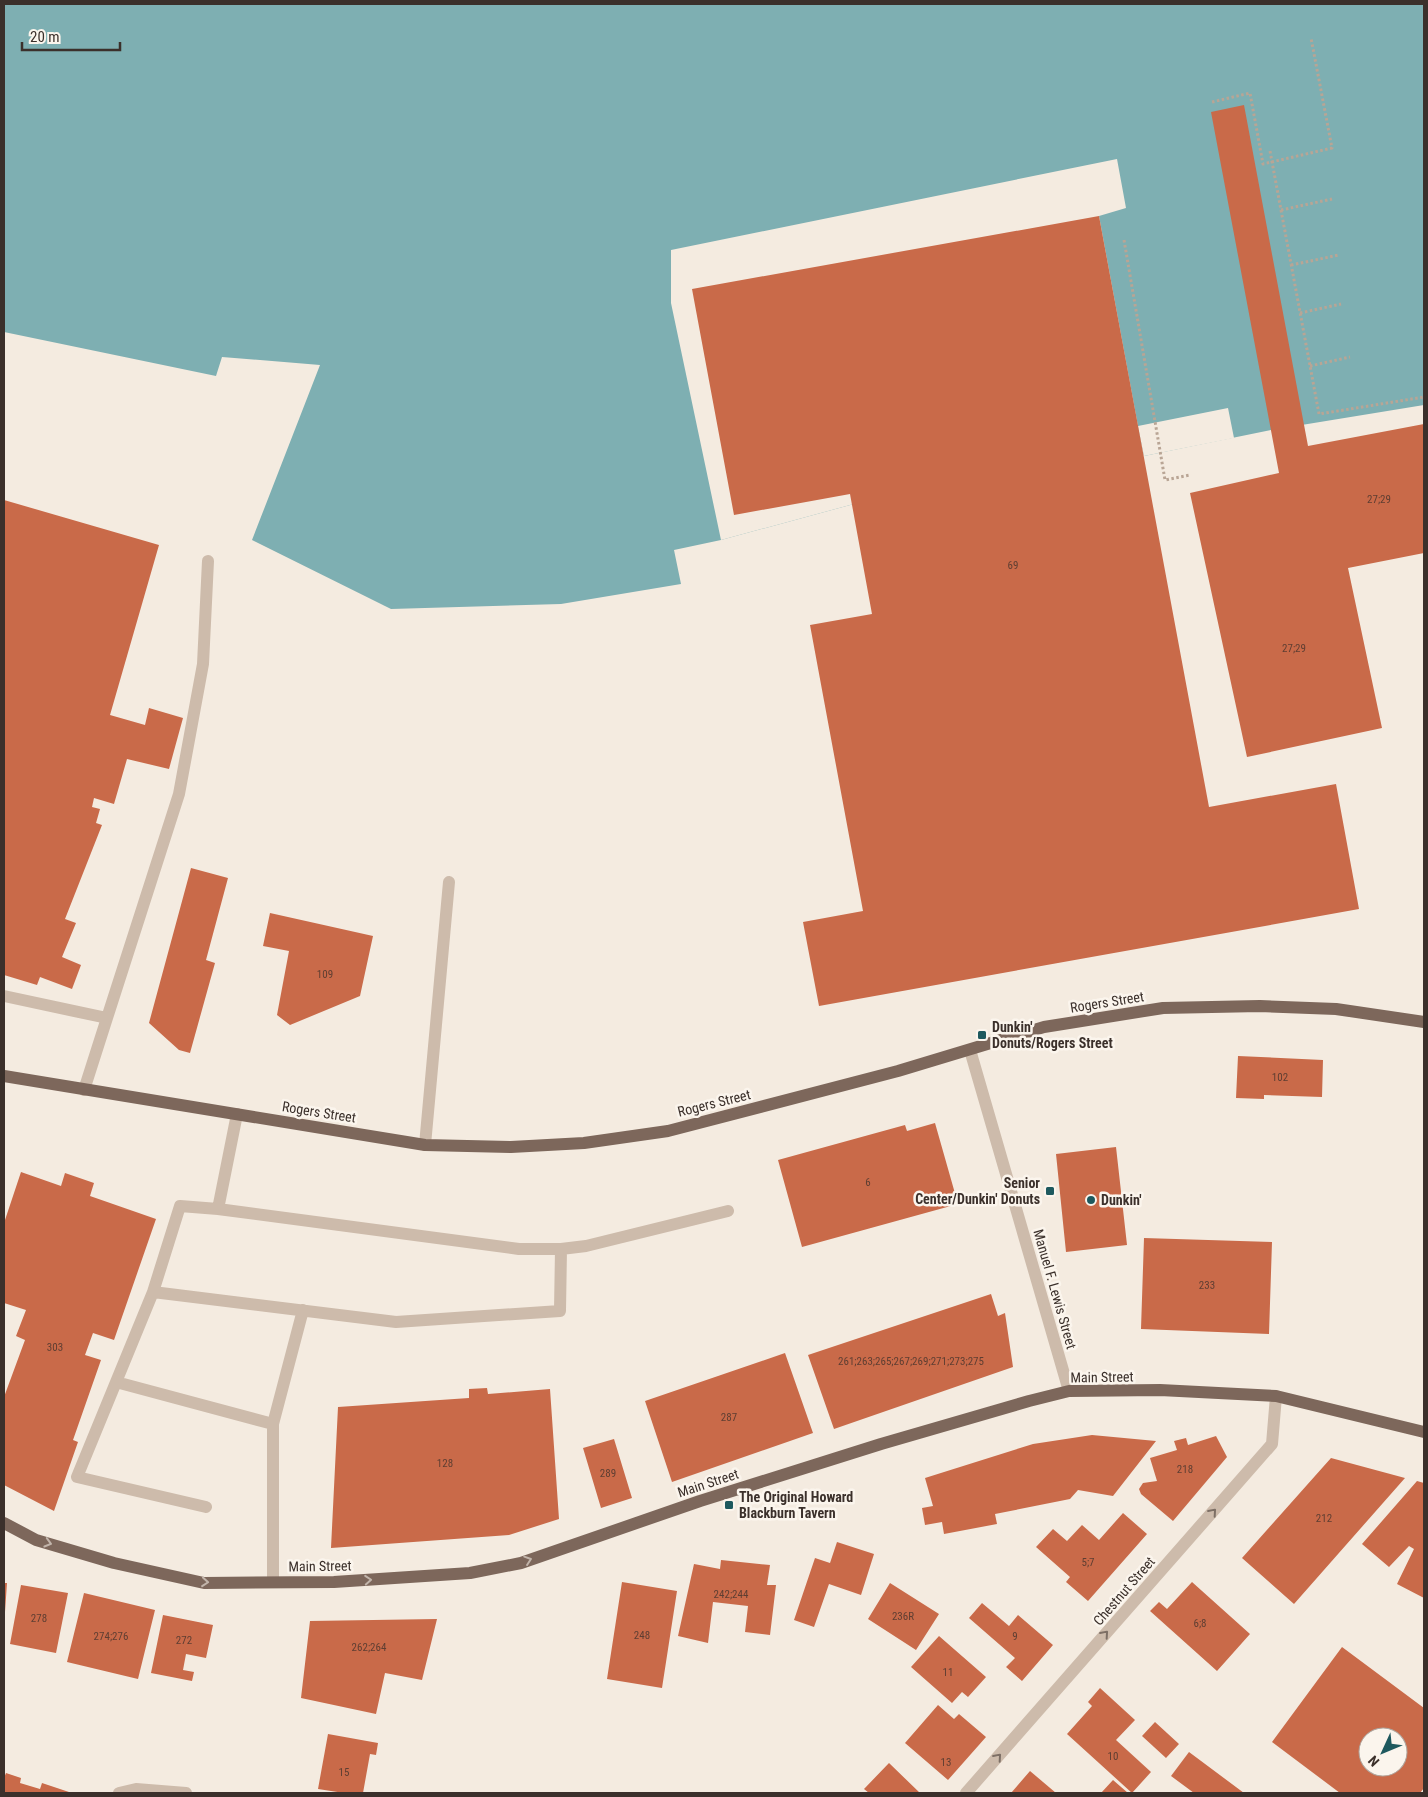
<svg xmlns="http://www.w3.org/2000/svg" width="1428" height="1797" viewBox="0 0 1428 1797" font-family="'Roboto Condensed',sans-serif">
<style>
.water{fill:#7eafb2}
.pier{fill:#f4ebe0}
.building{fill:#c96a49;fill-rule:evenodd}
.lines{fill:none;stroke-linecap:round;stroke-linejoin:round}
.path{stroke:#b9a595;stroke-width:3;stroke-dasharray:2.5 2.5;stroke-linecap:butt}
.minor{stroke:#cdbbab;stroke-width:12}
.major{stroke:#7d675b;stroke-width:12}
.oneway{stroke:#7d6f65}
.oneway2{stroke:#c2b5ab}
.poi-dot{fill:#1e595e;stroke:#fbf5ed;stroke-width:2}
.labels{text-anchor:middle;dominant-baseline:central;stroke-width:5;stroke-linejoin:round;paint-order:stroke}
.number-label{font-size:11px;fill:#5e3e32}
.street-label{font-size:14px;fill:#3b302b;stroke:#fbf5ed}
.poi-label{font-size:14px;font-weight:bold;fill:#3b302b;stroke:#fbf5ed;text-anchor:start}
</style>
<rect width="100%" height="100%" fill="#f4ebe0"/>
<path class="water" d="M 4,4 L 1424,4 L 1424,405 L 1271,430 L 1144,456 L 1138,427 L 721,540 L 674,550 L 681,584 L 561,604 L 391,609 L 252,540 L 320,365 L 222,357 L 216,376 L 4,332 Z"/>
<path class="pier" d="M 1117,159 L 1126,208 L 1099,216 L 1138,426 L 1228,408 L 1234,438 L 1144,456 L 1138,427 L 721,540 L 671,303 L 671,250 Z"/>
<path class="building" d="M 1244,105 L 1308,446 L 1424,424 L 1424,553 L 1348,568 L 1382,728 L 1247,757 L 1190,493 L 1279,473 L 1211,112 Z
M 1099,216 L 1209,807 L 1336,784 L 1359,909 L 819,1006 L 803,922 L 863,911 L 810,625 L 872,614 L 850,494 L 734,515 L 692,289 Z
M 4,500 L 159,545 L 110,715 L 145,725 L 149,708 L 183,718 L 169,769 L 127,759 L 114,804 L 94,798 L 92,807 L 100,809 L 96,823 L 102,825 L 65,919 L 76,923 L 62,957 L 81,965 L 72,989 L 40,977 L 37,985 L 4,975 Z
M 191,868 L 228,878 L 206,960 L 215,963 L 190,1053 L 179,1050 L 149,1023 Z
M 270,913 L 373,936 L 360,996 L 290,1025 L 277,1015 L 289,951 L 263,946 Z
M 1238,1056 L 1323,1060 L 1322,1097 L 1264,1095 L 1264,1099 L 1236,1098 Z
M 935,1123 L 958,1204 L 802,1247 L 778,1160 L 905,1125 L 907,1131 Z
M 1116,1147 L 1127,1245 L 1066,1252 L 1056,1154 Z
M 21,1172 L 61,1186 L 65,1173 L 94,1183 L 90,1196 L 156,1219 L 114,1340 L 93,1333 L 85,1355 L 101,1360 L 73,1440 L 78,1442 L 54,1511 L 4,1485 L 4,1397 L 25,1340 L 16,1336 L 26,1310 L 4,1303 L 4,1223 Z
M 1144,1238 L 1272,1242 L 1269,1334 L 1141,1329 Z
M 991,1294 L 998,1316 L 1005,1313 L 1013,1367 L 834,1429 L 808,1355 Z
M 785,1353 L 813,1433 L 672,1482 L 645,1401 Z
M 487,1388 L 488,1394 L 550,1389 L 559,1519 L 509,1535 L 331,1548 L 338,1407 L 469,1398 L 469,1389 Z
M 1092,1435 L 1156,1441 L 1113,1496 L 1078,1490 L 1070,1499 L 995,1514 L 997,1524 L 944,1534 L 942,1522 L 925,1525 L 922,1508 L 933,1506 L 925,1478 L 1033,1444 Z
M 1216,1436 L 1227,1457 L 1173,1521 L 1141,1494 L 1139,1489 L 1143,1483 L 1157,1481 L 1150,1458 L 1177,1450 L 1174,1441 L 1186,1438 L 1188,1445 Z
M 614,1439 L 632,1498 L 601,1508 L 583,1448 Z
M 1331,1458 L 1405,1478 L 1294,1604 L 1242,1558 Z
M 1417,1481 L 1424,1483 L 1424,1598 L 1397,1584 L 1414,1549 L 1409,1546 L 1389,1567 L 1362,1544 Z
M 1123,1513 L 1147,1534 L 1088,1601 L 1066,1582 L 1070,1577 L 1036,1547 L 1053,1529 L 1067,1541 L 1082,1525 L 1099,1540 Z
M 837,1542 L 874,1554 L 861,1595 L 829,1584 L 814,1627 L 794,1620 L 815,1558 L 830,1563 Z
M 721,1560 L 770,1565 L 767,1585 L 776,1585 L 770,1635 L 745,1632 L 748,1606 L 713,1602 L 708,1643 L 678,1636 L 694,1564 L 720,1569 Z
M 622,1582 L 677,1591 L 662,1688 L 607,1679 Z
M 1192,1582 L 1250,1634 L 1217,1671 L 1150,1611 L 1159,1602 L 1167,1609 Z
M 4,1583 L 7,1583 L 5,1612 L 4,1612 Z
M 890,1583 L 939,1614 L 916,1650 L 868,1619 Z
M 21,1585 L 68,1593 L 56,1653 L 10,1644 Z
M 84,1593 L 155,1610 L 138,1679 L 67,1662 Z
M 982,1603 L 1009,1626 L 1018,1615 L 1053,1645 L 1022,1681 L 1006,1667 L 1015,1658 L 969,1618 Z
M 163,1615 L 213,1625 L 206,1658 L 186,1654 L 183,1670 L 194,1672 L 192,1681 L 151,1673 Z
M 437,1619 L 422,1680 L 385,1673 L 376,1714 L 301,1698 L 310,1621 Z
M 939,1636 L 986,1677 L 968,1697 L 962,1692 L 952,1703 L 911,1667 Z
M 1342,1647 L 1424,1708 L 1424,1788 L 1420,1793 L 1340,1793 L 1272,1742 ZM 1368,1737 L 1398,1737 L 1398,1767 L 1368,1767 Z
M 1100,1688 L 1135,1720 L 1116,1740 L 1151,1772 L 1132,1793 L 1067,1734 L 1092,1706 L 1088,1702 Z
M 938,1705 L 954,1719 L 959,1714 L 986,1737 L 948,1780 L 905,1743 Z
M 1155,1722 L 1179,1744 L 1166,1758 L 1142,1736 Z
M 328,1734 L 378,1743 L 376,1755 L 370,1754 L 363,1793 L 344,1793 L 318,1789 Z
M 1189,1752 L 1244,1793 L 1194,1793 L 1171,1776 Z
M 889,1763 L 920,1793 L 869,1793 L 864,1789 Z
M 1030,1771 L 1056,1793 L 1011,1793 Z
M 6,1773 L 21,1778 L 20,1783 L 40,1789 L 42,1783 L 72,1793 L 4,1793 L 4,1778 Z
M 1113,1780 L 1128,1793 L 1101,1793 Z"/>
<g class="lines">
<path class="path" d="M 1212,102 L 1250,93 L 1263,164 L 1332,148 L 1311,38
M 1270,151 L 1319,414 L 1424,397
M 1281,210 L 1332,199
M 1124,240 L 1165,480 L 1190,475
M 1291,265 L 1339,255
M 1300,313 L 1341,304
M 1310,366 L 1350,357"/>
<path class="minor" d="M 4,996 L 107,1018 L 84,1090
M 107,1018 L 179,794 L 203,664 L 208,561
M 970,1050 L 1069,1391
M 237,1114 L 218,1209 L 519,1249 L 561,1249 L 586,1246 L 728,1211
M 425,1145 L 449,882
M 153,1292 L 180,1206 L 218,1209
M 116,1382 L 273,1424 L 303,1310
M 273,1424 L 273,1582
M 206,1507 L 77,1477 L 153,1292 L 396,1322 L 560,1311 L 561,1249
M 119,1793 L 136,1789 L 186,1793
M 966,1793 L 1272,1444 L 1276,1396"/>
<path class="major" d="M 4,1076 L 425,1145 L 511,1147 L 584,1143 L 668,1131 L 898,1071 L 1044,1027 L 1163,1008 L 1260,1006 L 1336,1009 L 1424,1022
M 4,1523 L 36,1540 L 114,1563 L 204,1583 L 334,1582 L 470,1573 L 521,1563 L 700,1501 L 881,1444 L 1029,1401 L 1069,1391 L 1160,1390 L 1276,1396 L 1424,1432"/>
</g>
<defs><path id="oneway-chevron" d="M-2-3.5L2.5 0L-2 3.5" fill="none" stroke-width="1.6" stroke-linecap="round" stroke-linejoin="round" transform="scale(1.25)"/></defs>
<g class="oneway">
<use href="#oneway-chevron" transform="translate(1213 1512) rotate(-49)"/>
<use href="#oneway-chevron" transform="translate(1105 1634) rotate(-49)"/>
<use href="#oneway-chevron" transform="translate(998 1757) rotate(-49)"/>
</g>
<g class="oneway2">
<use href="#oneway-chevron" transform="translate(48 1543) rotate(16)"/>
<use href="#oneway-chevron" transform="translate(528 1560) rotate(-19)"/>
<use href="#oneway-chevron" transform="translate(368 1580) rotate(-4)"/>
<use href="#oneway-chevron" transform="translate(205 1582) rotate(5)"/>
</g>
<g class="poi-dot">
<rect x="977" y="1030" width="10" height="10" rx="2.5"/>
<rect x="1045" y="1186" width="10" height="10" rx="2.5"/>
<circle cx="1091" cy="1200" r="5"/>
<rect x="724" y="1500" width="10" height="10" rx="2.5"/>
</g>
<g class="labels">
<g class="number-label">
<text x="1379" y="499">27;29</text>
<text x="1013" y="565">69</text>
<text x="1294" y="648">27;29</text>
<text x="325" y="974">109</text>
<text x="1280" y="1077">102</text>
<text x="868" y="1182">6</text>
<text x="1207" y="1285">233</text>
<text x="55" y="1347">303</text>
<text x="911" y="1361">261;263;265;267;269;271;273;275</text>
<text x="729" y="1417">287</text>
<text x="445" y="1463">128</text>
<text x="1185" y="1469">218</text>
<text x="608" y="1473">289</text>
<text x="1324" y="1518">212</text>
<text x="1088" y="1562">5;7</text>
<text x="731" y="1594">242;244</text>
<text x="903" y="1616">236R</text>
<text x="39" y="1618">278</text>
<text x="1200" y="1623">6;8</text>
<text x="642" y="1635">248</text>
<text x="111" y="1636">274;276</text>
<text x="1015" y="1636">9</text>
<text x="184" y="1640">272</text>
<text x="369" y="1647">262;264</text>
<text x="948" y="1672">11</text>
<text x="1113" y="1756">10</text>
<text x="946" y="1762">13</text>
<text x="344" y="1772">15</text>
</g>
<g class="street-label">
<text transform="translate(1107 1002) rotate(-9)">Rogers Street</text>
<text transform="translate(714 1103) rotate(-14)">Rogers Street</text>
<text transform="translate(319 1112) rotate(9)">Rogers Street</text>
<text transform="translate(1055 1289) rotate(74)">Manuel F. Lewis Street</text>
<text transform="translate(1102 1377) rotate(-1)">Main Street</text>
<text transform="translate(708 1483) rotate(-18)">Main Street</text>
<text transform="translate(320 1566) rotate(-1)">Main Street</text>
<text transform="translate(1124 1591) rotate(-49)">Chestnut Street</text>
</g>
<g class="poi-label">
<text x="992" y="1027">Dunkin'<tspan x="992" dy="16">Donuts/Rogers Street</tspan></text>
<text x="1040" y="1183" text-anchor="end">Senior<tspan x="1040" dy="16">Center/Dunkin' Donuts</tspan></text>
<text x="1101" y="1200">Dunkin'</text>
<text x="739" y="1497">The Original Howard<tspan x="739" dy="16">Blackburn Tavern</tspan></text>
</g>
</g>
<rect width="1428" height="1797" fill="none" stroke="#3b302b" stroke-width="10"/>
<g transform="translate(1383 1752) rotate(226)"><circle r="24" fill="#fbf5ed" stroke="#aea69f"/>
<path d="M0-4L9 19L0 12L-9 19Z" fill="#1e595e"/>
<text y="-8" font-size="14" font-weight="bold" text-anchor="middle" fill="#3b302b">N</text>
</g>
<path d="M22 42v8h98v-8" fill="none" stroke="#3b302b" stroke-width="2.5"/>
<text x="30" y="42" font-size="15" fill="#3b302b" stroke="#fbf5ed" stroke-width="4" paint-order="stroke">20 m</text>
</svg>
